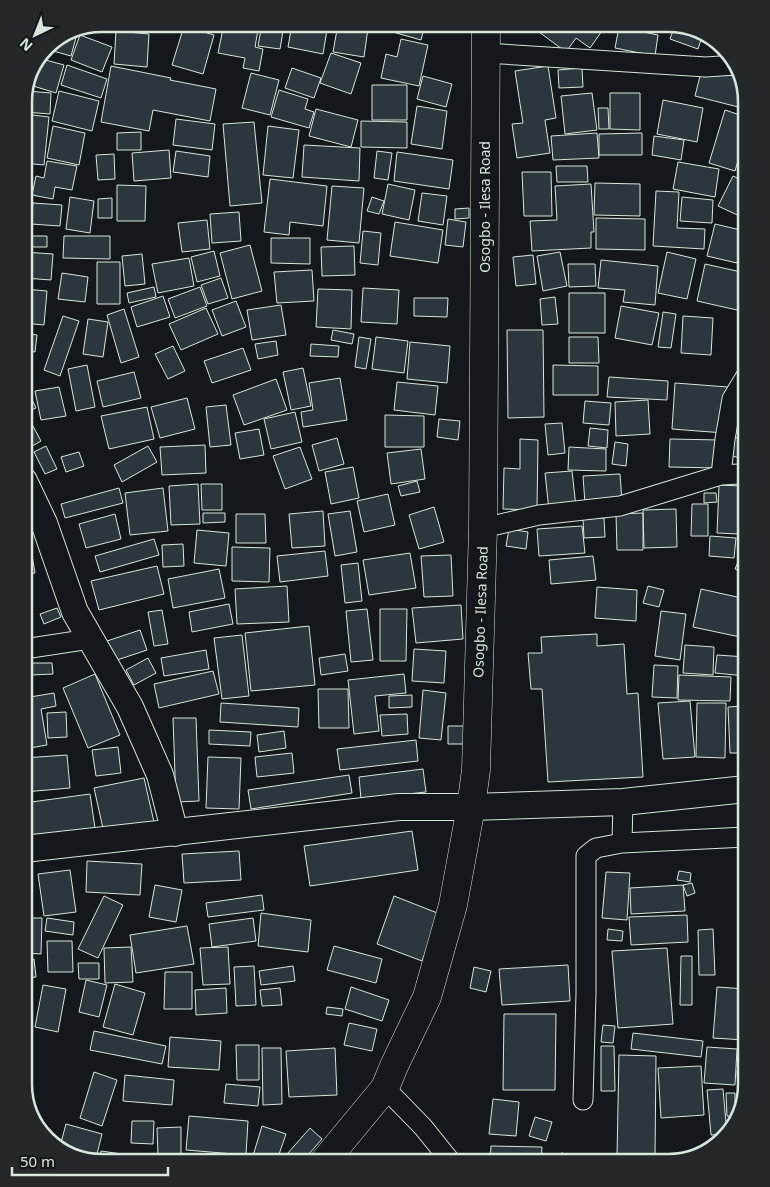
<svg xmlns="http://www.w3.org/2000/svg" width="770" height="1187" viewBox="0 0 770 1187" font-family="'Noto Sans',sans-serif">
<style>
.building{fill:#2c363c;stroke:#d8e6dc}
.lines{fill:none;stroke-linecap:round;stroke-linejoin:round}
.minor-casing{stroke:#d8e6dc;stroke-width:21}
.secondary-casing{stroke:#d8e6dc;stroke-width:28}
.primary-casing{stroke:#d8e6dc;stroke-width:29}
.minor{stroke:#14181c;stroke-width:19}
.secondary{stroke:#14181c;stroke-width:26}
.primary{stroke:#14181c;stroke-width:28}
.labels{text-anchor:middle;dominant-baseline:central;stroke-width:4;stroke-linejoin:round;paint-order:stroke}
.street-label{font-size:14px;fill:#d8e6dc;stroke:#14181c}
.rim{fill:none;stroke:#d8e6dc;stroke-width:2.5}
</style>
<rect width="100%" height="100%" fill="#14181c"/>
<path class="building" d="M 224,24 L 259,24 L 255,47 L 263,49 L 259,71 L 243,68 L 245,58 L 218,53 Z
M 262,24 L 284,25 L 280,49 L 258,46 Z
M 292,24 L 328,24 L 323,54 L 288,47 Z
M 338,24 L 368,28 L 364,57 L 333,52 Z
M 368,24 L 425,24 L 421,40 L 368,25 Z
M 539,24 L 598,24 L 604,28 L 590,48 L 576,38 L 566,52 L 535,29 Z
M 675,25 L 703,34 L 698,49 L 670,39 Z
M 184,26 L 214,35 L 203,74 L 172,65 Z
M 619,27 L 658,35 L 655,56 L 615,48 Z
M 116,31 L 149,34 L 147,67 L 114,64 Z
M 77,34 L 71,56 L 46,49 L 47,47 Z
M 80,35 L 112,47 L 102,72 L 71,60 Z
M 401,39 L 428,45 L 419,86 L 381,78 L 386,54 L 397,57 Z
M 331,53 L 361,63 L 351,94 L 320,83 Z
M 42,59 L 64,65 L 56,93 L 30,85 Z
M 67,65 L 107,79 L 101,98 L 61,85 Z
M 111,66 L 171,78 L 170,80 L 216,89 L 210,121 L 153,110 L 149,131 L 101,122 Z
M 548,66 L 556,118 L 545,120 L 550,153 L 517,158 L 512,124 L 523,123 L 515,71 Z
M 292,68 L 321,78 L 314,98 L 285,88 Z
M 582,68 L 583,87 L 559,88 L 558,70 Z
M 702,68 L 740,78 L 746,103 L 746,109 L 695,96 Z
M 251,73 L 279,80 L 270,115 L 242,108 Z
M 423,76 L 452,84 L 446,107 L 417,99 Z
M 372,85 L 407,85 L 407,120 L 372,120 Z
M 279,90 L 308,99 L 305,109 L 314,112 L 309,128 L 271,117 Z
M 27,91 L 51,93 L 50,114 L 24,112 L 24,98 Z
M 59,91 L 99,101 L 92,131 L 52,121 Z
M 592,93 L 597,130 L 565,134 L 561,96 Z
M 610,93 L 640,93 L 640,130 L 610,129 Z
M 663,100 L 703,108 L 697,142 L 657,134 Z
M 417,106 L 447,111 L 442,149 L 411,144 Z
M 598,108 L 608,108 L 609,129 L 599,129 Z
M 316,109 L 358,120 L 351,147 L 309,136 Z
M 725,110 L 746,117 L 746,134 L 735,171 L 709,163 Z
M 24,114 L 49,117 L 44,165 L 24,163 Z
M 176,119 L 215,124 L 212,150 L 173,145 Z
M 361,121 L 407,122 L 407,148 L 361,147 Z
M 254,122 L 262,203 L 230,206 L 223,124 Z
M 53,126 L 85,133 L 79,165 L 47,158 Z
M 268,126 L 299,130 L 293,178 L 263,175 Z
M 141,132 L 141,150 L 117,150 L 117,133 Z
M 597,133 L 599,158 L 553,160 L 551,136 Z
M 642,133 L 642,155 L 599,155 L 599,134 Z
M 654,136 L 684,140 L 681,160 L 652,155 Z
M 304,145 L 360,148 L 359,181 L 302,177 Z
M 746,149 L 746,173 L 740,171 Z
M 169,150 L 171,178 L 134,181 L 132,153 Z
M 176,151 L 210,156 L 208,177 L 173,172 Z
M 377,151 L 392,153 L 388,180 L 374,178 Z
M 397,152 L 453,160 L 449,189 L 394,181 Z
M 114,154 L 115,179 L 98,180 L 96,155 Z
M 47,161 L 77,166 L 72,190 L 55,187 L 53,199 L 32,195 L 36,176 L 44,178 Z
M 678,162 L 719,169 L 715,197 L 673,189 Z
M 556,166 L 587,166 L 588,182 L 557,182 Z
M 522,172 L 551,172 L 552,216 L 524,216 Z
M 733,176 L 746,182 L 746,219 L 718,206 Z
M 270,179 L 327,186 L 323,226 L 290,222 L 289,235 L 264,232 Z
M 595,183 L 640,184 L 640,216 L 594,215 Z
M 388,184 L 415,190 L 409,220 L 382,214 Z
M 591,184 L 594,232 L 591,232 L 591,248 L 532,251 L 530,221 L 557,220 L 555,186 Z
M 117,185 L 146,186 L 145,221 L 117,221 Z
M 332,186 L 364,188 L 359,243 L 327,240 Z
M 656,191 L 679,192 L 677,228 L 705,229 L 704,249 L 653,246 Z
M 422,193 L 447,196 L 443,225 L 418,221 Z
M 70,197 L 94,201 L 90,233 L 66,229 Z
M 372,197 L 384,201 L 379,214 L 367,211 Z
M 682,197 L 713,200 L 712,223 L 680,221 Z
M 112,198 L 112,218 L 98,218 L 98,199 Z
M 33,203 L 62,205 L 60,226 L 31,224 Z
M 469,208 L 469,218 L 455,219 L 455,209 Z
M 239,212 L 241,241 L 212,243 L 210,214 Z
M 596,218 L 645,219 L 645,250 L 596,249 Z
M 448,219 L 466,222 L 463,247 L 445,245 Z
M 207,220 L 210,249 L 182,252 L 178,223 Z
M 395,222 L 443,230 L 438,263 L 390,256 Z
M 715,224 L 745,231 L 737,263 L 707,256 Z
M 363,231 L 381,233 L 378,265 L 360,263 Z
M 24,236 L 47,236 L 47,247 L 24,247 Z
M 64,236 L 110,236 L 110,259 L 63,258 Z
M 271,238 L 310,238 L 310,264 L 271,263 Z
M 250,245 L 262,291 L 232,299 L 220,253 Z
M 354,246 L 355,275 L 322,276 L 321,247 Z
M 214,251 L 220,276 L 197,282 L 191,257 Z
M 24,252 L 53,254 L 51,280 L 24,278 Z
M 560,252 L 567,286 L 543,291 L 537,256 Z
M 667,252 L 696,259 L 687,299 L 658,293 Z
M 142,254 L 145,284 L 125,286 L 122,256 Z
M 533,255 L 536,284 L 516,286 L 513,257 Z
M 189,258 L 194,286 L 158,293 L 152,264 Z
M 601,260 L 658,266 L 655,305 L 623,302 L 625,290 L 598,288 Z
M 97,262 L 120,262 L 120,304 L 97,304 Z
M 568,264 L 595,264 L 596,286 L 569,287 Z
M 705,264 L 746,273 L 746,312 L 697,301 Z
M 312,270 L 314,301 L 277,303 L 274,272 Z
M 62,273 L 88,277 L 85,302 L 58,299 Z
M 221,278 L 228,298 L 208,304 L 201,285 Z
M 154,287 L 156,297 L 129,303 L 127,293 Z
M 200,287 L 207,306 L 175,318 L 168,299 Z
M 363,288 L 399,290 L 397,324 L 361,322 Z
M 24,289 L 47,291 L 44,325 L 24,323 Z
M 318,289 L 352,290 L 351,329 L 316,327 Z
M 569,293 L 605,293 L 605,333 L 569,333 Z
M 163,296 L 170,317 L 137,327 L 131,307 Z
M 555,297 L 558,324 L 542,325 L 540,299 Z
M 414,298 L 448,298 L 447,317 L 414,316 Z
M 236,301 L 246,327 L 222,336 L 212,310 Z
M 281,305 L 286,335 L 252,340 L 247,310 Z
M 621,306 L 659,313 L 652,345 L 615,338 Z
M 206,308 L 218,334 L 181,350 L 169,324 Z
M 124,309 L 139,357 L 121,363 L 107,315 Z
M 663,312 L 676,314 L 671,348 L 658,347 Z
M 63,316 L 79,321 L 60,376 L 44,370 Z
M 683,316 L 713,318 L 711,355 L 681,353 Z
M 88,319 L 108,322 L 103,357 L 83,354 Z
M 333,330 L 354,334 L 352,344 L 331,340 Z
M 507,330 L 543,330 L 544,417 L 508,418 Z
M 24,333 L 37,335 L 35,352 L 24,350 Z
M 359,337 L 371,339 L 366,369 L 355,367 Z
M 376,337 L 408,341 L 404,373 L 372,369 Z
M 569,337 L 598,337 L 599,363 L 569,363 Z
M 276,341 L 278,355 L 258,359 L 255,344 Z
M 410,342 L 450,346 L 447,383 L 407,379 Z
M 311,344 L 339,346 L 338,357 L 310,356 Z
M 173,346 L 185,371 L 168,379 L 155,354 Z
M 243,348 L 251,370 L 212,383 L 204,361 Z
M 24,357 L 31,357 L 30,379 L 24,378 Z
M 87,365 L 95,407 L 76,411 L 68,369 Z
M 553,365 L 598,366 L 598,395 L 553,395 Z
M 303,368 L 311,406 L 291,410 L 283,372 Z
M 134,372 L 141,398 L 103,407 L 97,381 Z
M 609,377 L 668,381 L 667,400 L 607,397 Z
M 340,378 L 347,420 L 303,427 L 301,412 L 313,410 L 309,383 Z
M 276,379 L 287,410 L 244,425 L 233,395 Z
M 397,382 L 438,386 L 435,415 L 394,410 Z
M 675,383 L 728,387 L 724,433 L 672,429 Z
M 26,387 L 36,408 L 24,413 L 24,388 Z
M 59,387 L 66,416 L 41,420 L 35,391 Z
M 187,398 L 195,429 L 160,438 L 151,407 Z
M 648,400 L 650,434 L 616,436 L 615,402 Z
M 585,401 L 611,403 L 609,425 L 583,423 Z
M 226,405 L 231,445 L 210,447 L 206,407 Z
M 147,407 L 154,439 L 109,449 L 101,416 Z
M 295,412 L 302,442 L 271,449 L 264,419 Z
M 27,415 L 41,441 L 27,449 L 24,442 L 24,417 Z
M 385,415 L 424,416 L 424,447 L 385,447 Z
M 439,419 L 460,421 L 458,440 L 437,437 Z
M 562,423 L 565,453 L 548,455 L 545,424 Z
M 590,428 L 608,430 L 607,448 L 588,446 Z
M 259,429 L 264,455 L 240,459 L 235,433 Z
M 734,437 L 746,440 L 746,460 L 729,455 Z
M 337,438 L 344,464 L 319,471 L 312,445 Z
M 520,439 L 538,440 L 537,510 L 503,509 L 504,468 L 520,469 Z
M 670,439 L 720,440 L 719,468 L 669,467 Z
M 615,442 L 628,444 L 626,466 L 612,464 Z
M 205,445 L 206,473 L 162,475 L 160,447 Z
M 46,446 L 57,469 L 45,474 L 34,452 Z
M 148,446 L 157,462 L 122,482 L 114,465 Z
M 300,447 L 312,479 L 285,489 L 273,456 Z
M 569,447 L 606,449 L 606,471 L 568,470 Z
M 421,449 L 425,479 L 391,484 L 387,453 Z
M 79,452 L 84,466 L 66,472 L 61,457 Z
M 353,467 L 359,498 L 331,504 L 325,472 Z
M 572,471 L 576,507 L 549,510 L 545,473 Z
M 620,474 L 622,501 L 585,503 L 583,476 Z
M 417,481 L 420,492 L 401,496 L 398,486 Z
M 198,484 L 200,524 L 171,525 L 169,486 Z
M 201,484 L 222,484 L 222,510 L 202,510 Z
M 719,485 L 742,486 L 739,534 L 717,533 Z
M 119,488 L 123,503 L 65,518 L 61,504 Z
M 163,488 L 168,531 L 130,535 L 125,493 Z
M 704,493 L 716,493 L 717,502 L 704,503 Z
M 388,494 L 395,525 L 364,532 L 357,501 Z
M 692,504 L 708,504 L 708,536 L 691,536 Z
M 434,507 L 444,542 L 419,549 L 409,515 Z
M 676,509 L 677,547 L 644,548 L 643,510 Z
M 323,511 L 325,546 L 292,548 L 289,514 Z
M 350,511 L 357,552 L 335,556 L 328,514 Z
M 203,513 L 225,513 L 225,522 L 203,523 Z
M 643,513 L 643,550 L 617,550 L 616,514 Z
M 24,514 L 31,536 L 24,538 Z
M 115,514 L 121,539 L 86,548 L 79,524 Z
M 236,514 L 265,514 L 266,543 L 236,543 Z
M 604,518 L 605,537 L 584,538 L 583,519 Z
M 582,526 L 585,553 L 539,556 L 537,529 Z
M 509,529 L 528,532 L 526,549 L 506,546 Z
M 197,530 L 229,533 L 226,566 L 194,563 Z
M 710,536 L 736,538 L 734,558 L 709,556 Z
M 154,539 L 159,555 L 100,572 L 95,556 Z
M 30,544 L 35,573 L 24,575 L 24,546 Z
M 183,544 L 184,566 L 163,567 L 162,545 Z
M 232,547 L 270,548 L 269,582 L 232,581 Z
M 325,551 L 328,576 L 280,582 L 277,556 Z
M 410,553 L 416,588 L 369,595 L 363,560 Z
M 451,555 L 453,596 L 424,597 L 421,556 Z
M 593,556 L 596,580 L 551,584 L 549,560 Z
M 740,557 L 746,560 L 746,574 L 735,569 Z
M 358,563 L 362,601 L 345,603 L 341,565 Z
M 157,566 L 164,594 L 99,610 L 91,581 Z
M 219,569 L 225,598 L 173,608 L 168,579 Z
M 287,586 L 289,622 L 237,624 L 235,589 Z
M 648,586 L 664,590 L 659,607 L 643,603 Z
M 597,587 L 637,590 L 636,621 L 595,618 Z
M 701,589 L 746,599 L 746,608 L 740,637 L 693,627 Z
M 229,604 L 233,624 L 192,632 L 189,612 Z
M 461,605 L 463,639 L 416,643 L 412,608 Z
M 57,608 L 61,617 L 44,624 L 40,614 Z
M 367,609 L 373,660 L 351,662 L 346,611 Z
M 380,609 L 407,609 L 406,661 L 380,661 Z
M 162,610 L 168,644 L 154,646 L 148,612 Z
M 661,611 L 686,614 L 680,660 L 655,656 Z
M 24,621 L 26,621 L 30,641 L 24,642 Z
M 309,626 L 315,685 L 251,691 L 245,633 Z
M 140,630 L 147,650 L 114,661 L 107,641 Z
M 597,634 L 597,646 L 624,644 L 627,694 L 638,693 L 643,777 L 548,782 L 542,689 L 531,689 L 528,653 L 542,653 L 541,637 Z
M 242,635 L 249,696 L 222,699 L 214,638 Z
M 685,645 L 714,647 L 713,675 L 683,673 Z
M 414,649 L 446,651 L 444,683 L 412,681 Z
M 206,650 L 209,669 L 164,676 L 161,658 Z
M 345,654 L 348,671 L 321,675 L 319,658 Z
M 717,655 L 746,657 L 746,676 L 715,673 Z
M 148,658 L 156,673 L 134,685 L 126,670 Z
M 24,661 L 29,688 L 24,689 Z
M 31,663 L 52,663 L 53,674 L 31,675 Z
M 654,665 L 678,666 L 677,698 L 652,697 Z
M 213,671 L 219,694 L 159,708 L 154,684 Z
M 95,674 L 120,735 L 88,748 L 63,688 Z
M 404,674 L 406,693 L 375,696 L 379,731 L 354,734 L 348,680 Z
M 679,675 L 731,677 L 730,701 L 678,700 Z
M 318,689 L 348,689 L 349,728 L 319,728 Z
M 423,690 L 446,693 L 441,740 L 419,738 Z
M 54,693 L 56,706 L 41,709 L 47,745 L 24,749 L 24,698 Z
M 412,695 L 412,707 L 389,708 L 389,696 Z
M 690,701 L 695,757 L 663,759 L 658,703 Z
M 221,703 L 299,708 L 298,727 L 220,722 Z
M 697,703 L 726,703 L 725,758 L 696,757 Z
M 744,706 L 745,753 L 730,753 L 728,707 Z
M 66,712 L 67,737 L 48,738 L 47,713 Z
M 407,714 L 408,734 L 382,736 L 380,715 Z
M 173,718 L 196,718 L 199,801 L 176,802 Z
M 448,726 L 468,726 L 468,744 L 448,744 Z
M 209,730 L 251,732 L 250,746 L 209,744 Z
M 284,731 L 286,748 L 259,752 L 257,735 Z
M 416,740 L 418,761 L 340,770 L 337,749 Z
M 118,747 L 121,773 L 96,776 L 92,750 Z
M 292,753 L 294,773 L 257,777 L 255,757 Z
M 67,755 L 70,788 L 24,792 L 24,758 Z
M 208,757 L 241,758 L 239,809 L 206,808 Z
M 423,769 L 426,792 L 361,799 L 359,777 Z
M 349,775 L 352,793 L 251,809 L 248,790 Z
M 144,778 L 154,822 L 104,833 L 94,788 Z
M 90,794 L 96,835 L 24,844 L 24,803 Z
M 412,831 L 418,870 L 310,886 L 304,846 Z
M 239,851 L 241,880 L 184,883 L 182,854 Z
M 87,861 L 142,864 L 140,895 L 86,892 Z
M 70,870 L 76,912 L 44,916 L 38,874 Z
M 679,871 L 691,873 L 690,882 L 677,880 Z
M 24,872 L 25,872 L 28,911 L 24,912 Z
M 606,872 L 630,873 L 627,920 L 602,918 Z
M 692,883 L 695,893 L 687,896 L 683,885 Z
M 155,885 L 182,890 L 176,922 L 149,917 Z
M 683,885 L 685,911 L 631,914 L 630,888 Z
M 262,895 L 264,910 L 208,917 L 206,903 Z
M 104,896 L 123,905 L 98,958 L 78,949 Z
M 394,896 L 440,914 L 422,961 L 377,944 Z
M 261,913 L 311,920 L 308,952 L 258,946 Z
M 687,915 L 688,942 L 631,945 L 629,917 Z
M 24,918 L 42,918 L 41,954 L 24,953 Z
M 47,918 L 74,922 L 73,935 L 45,931 Z
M 253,918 L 256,941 L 212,947 L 209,924 Z
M 187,926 L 194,964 L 136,973 L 130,935 Z
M 608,929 L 623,931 L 622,941 L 607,940 Z
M 713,929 L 715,975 L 699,975 L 698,930 Z
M 47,941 L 72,941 L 73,972 L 48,972 Z
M 334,946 L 382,959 L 376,983 L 327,970 Z
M 131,947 L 133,982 L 105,983 L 104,948 Z
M 228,947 L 230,984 L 203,985 L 200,948 Z
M 667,948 L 673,1024 L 618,1028 L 612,951 Z
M 681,956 L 692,956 L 692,1005 L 680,1005 Z
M 34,959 L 36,977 L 24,978 L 24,960 Z
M 78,963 L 99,963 L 99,979 L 79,979 Z
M 568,965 L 570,1001 L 502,1005 L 499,969 Z
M 254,966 L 256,1005 L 236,1006 L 234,967 Z
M 293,966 L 295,981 L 261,985 L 259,971 Z
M 474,967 L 491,971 L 486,992 L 470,988 Z
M 165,972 L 192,972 L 192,1009 L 164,1009 Z
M 86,980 L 107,985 L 99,1017 L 79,1012 Z
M 115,984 L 145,993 L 133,1035 L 103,1027 Z
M 43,985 L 66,989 L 58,1032 L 35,1027 Z
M 351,987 L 389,1000 L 382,1021 L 345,1009 Z
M 717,987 L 746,989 L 746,1020 L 745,1040 L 713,1038 Z
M 226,988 L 227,1013 L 196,1015 L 195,990 Z
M 280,988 L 282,1005 L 262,1006 L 260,990 Z
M 24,997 L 29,997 L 28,1026 L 24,1026 Z
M 327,1007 L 343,1009 L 342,1016 L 326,1014 Z
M 504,1014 L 556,1014 L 555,1090 L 503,1090 Z
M 349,1023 L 377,1029 L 372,1051 L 344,1045 Z
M 603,1025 L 615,1026 L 613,1043 L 601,1042 Z
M 94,1031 L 166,1046 L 162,1064 L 90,1050 Z
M 633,1033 L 703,1041 L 701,1057 L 631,1049 Z
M 170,1037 L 221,1041 L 219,1070 L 168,1067 Z
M 236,1045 L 259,1045 L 259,1080 L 237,1080 Z
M 601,1046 L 614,1046 L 615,1091 L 601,1091 Z
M 707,1047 L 737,1049 L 735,1085 L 704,1083 Z
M 262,1048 L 281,1048 L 282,1104 L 263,1105 Z
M 335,1048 L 337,1095 L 289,1097 L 286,1051 Z
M 619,1055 L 656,1056 L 655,1157 L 617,1156 Z
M 701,1066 L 704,1115 L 661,1118 L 658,1068 Z
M 737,1071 L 746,1071 L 746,1089 L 739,1109 Z
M 94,1072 L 117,1080 L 102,1126 L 80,1118 Z
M 125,1075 L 174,1080 L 172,1105 L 123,1101 Z
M 226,1084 L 260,1087 L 258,1106 L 224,1103 Z
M 723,1089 L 727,1134 L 711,1135 L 707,1090 Z
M 726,1093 L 735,1093 L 735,1116 L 727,1116 Z
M 493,1099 L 519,1102 L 516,1136 L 489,1134 Z
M 189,1116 L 248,1121 L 246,1155 L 186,1150 Z
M 535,1117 L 552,1122 L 546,1141 L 529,1136 Z
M 132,1121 L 154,1121 L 153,1144 L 131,1143 Z
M 66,1124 L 102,1134 L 95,1162 L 59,1150 Z
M 262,1126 L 286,1134 L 276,1163 L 265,1163 L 252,1159 Z
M 181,1127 L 181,1155 L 158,1155 L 157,1128 Z
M 310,1128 L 322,1139 L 301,1163 L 281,1163 L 280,1162 Z
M 491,1146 L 542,1147 L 541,1163 L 490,1163 Z
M 101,1151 L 122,1154 L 120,1163 L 99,1162 Z
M 561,1153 L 618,1163 L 559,1163 Z"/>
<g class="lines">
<g class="minor-casing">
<path id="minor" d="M 485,53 L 706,67 L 735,65
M 721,475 L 725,439 L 732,399 L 746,376
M 483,528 L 539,515 L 620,506 L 721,475 L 739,474 L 746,474
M 24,649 L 90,639
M 622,843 L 623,802
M 385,1088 L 423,1127 L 452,1163
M 583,1100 L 586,994 L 586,856 L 596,848 L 622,843 L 746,837"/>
</g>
<g class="secondary-casing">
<path id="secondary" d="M 24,481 L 44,523 L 75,612 L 130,707 L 160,775 L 175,833
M 24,849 L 399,807 L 471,807 L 623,802 L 746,789"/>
</g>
<g class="primary-casing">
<path id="primary" d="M 323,1163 L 385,1088 L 394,1066 L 427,997 L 453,905 L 471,807 L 476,770 L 483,528 L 486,24"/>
</g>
<use href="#minor" class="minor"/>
<use href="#secondary" class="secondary"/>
<use href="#primary" class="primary"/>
</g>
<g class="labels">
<g class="street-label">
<text transform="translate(484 207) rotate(-90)">Osogbo - Ilesa Road</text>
<text transform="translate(480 612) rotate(-88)">Osogbo - Ilesa Road</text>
</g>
</g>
<path d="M0 0H770V1187H0ZM102 32H668A70 70 0 0 1 738 102V1084A70 70 0 0 1 668 1154H102A70 70 0 0 1 32 1084V102A70 70 0 0 1 102 32Z" fill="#24282b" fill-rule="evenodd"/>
<path class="rim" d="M102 32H668A70 70 0 0 1 738 102V1084A70 70 0 0 1 668 1154H102A70 70 0 0 1 32 1084V102A70 70 0 0 1 102 32Z"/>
<g transform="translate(35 35) rotate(223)" stroke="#14181c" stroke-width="4" paint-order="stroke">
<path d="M0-4L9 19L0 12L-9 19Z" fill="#d8e6dc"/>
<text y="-8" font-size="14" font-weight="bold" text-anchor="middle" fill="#d8e6dc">N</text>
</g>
<path d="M12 1167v8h156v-8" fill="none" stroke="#d8e6dc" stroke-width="2.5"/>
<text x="20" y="1167" font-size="15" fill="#d8e6dc" stroke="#14181c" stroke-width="4" paint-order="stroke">50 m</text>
</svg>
